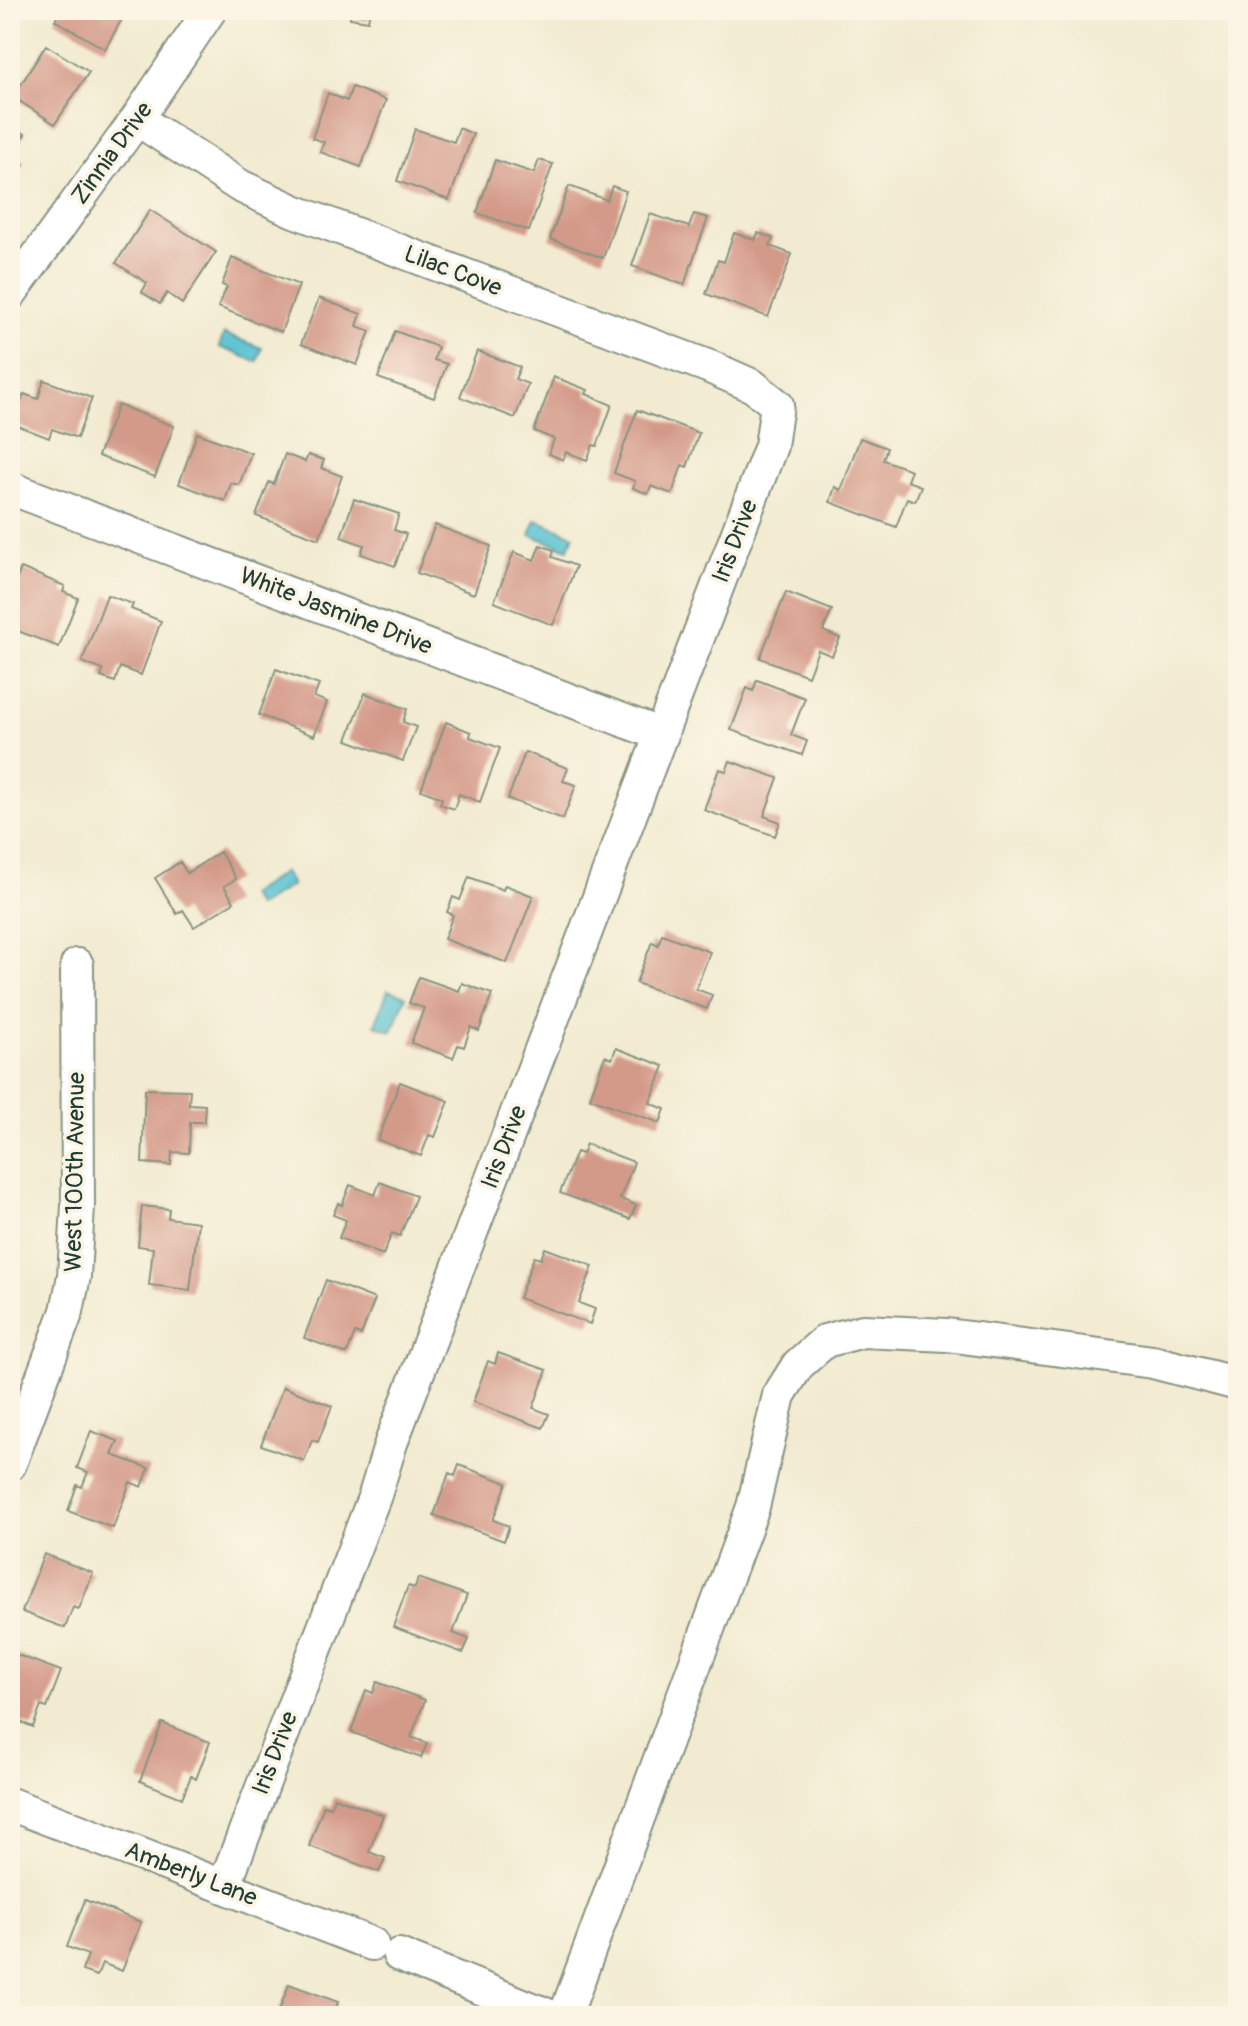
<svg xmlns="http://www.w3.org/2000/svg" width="1248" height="2026" viewBox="0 0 1248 2026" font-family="Pangolin,sans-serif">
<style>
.water{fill:#58c2d3;stroke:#3c8084;stroke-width:2}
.building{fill:#d49a89}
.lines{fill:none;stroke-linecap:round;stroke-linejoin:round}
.minor-casing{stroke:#889482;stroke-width:36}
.minor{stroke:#fff;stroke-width:32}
.labels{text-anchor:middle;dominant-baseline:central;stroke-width:7;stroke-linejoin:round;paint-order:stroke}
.street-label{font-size:24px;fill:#1f3d34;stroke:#fcf5e5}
</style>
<rect width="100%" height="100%" fill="#fcf5e5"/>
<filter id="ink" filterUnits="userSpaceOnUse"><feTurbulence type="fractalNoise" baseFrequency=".0125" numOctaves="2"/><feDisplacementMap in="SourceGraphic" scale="16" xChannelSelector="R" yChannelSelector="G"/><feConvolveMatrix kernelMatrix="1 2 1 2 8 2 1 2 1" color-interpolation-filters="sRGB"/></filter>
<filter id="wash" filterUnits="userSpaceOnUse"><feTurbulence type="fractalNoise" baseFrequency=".006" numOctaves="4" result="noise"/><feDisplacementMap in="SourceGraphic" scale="32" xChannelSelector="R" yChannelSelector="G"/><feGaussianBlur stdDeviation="1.8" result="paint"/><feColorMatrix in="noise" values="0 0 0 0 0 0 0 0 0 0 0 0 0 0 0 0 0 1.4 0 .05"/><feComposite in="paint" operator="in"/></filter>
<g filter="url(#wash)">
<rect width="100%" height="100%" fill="#f2ebd1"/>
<path class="water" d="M 224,334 L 262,348 L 257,362 L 219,347 Z
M 536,520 L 574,535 L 568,549 L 530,535 Z
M 284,872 L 292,885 L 257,907 L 249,895 Z
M 388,990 L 406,996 L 392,1031 L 375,1025 Z"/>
<g id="blocks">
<path class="building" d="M 60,10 L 127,10 L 105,49 L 55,20 Z
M 351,10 L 370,10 L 368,21 L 350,18 Z
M 46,45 L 89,72 L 55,124 L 13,97 Z
M 352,87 L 386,100 L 361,167 L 320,152 L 324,142 L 312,138 L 328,93 L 347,101 Z
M 10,124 L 25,134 L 11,155 L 24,164 L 10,186 Z
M 459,128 L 473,134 L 449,200 L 397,181 L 415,129 L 454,142 Z
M 495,160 L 534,173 L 539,160 L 553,164 L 529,231 L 477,213 Z
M 569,186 L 607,200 L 612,186 L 626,191 L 603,258 L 550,239 Z
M 150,210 L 216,252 L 182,304 L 167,293 L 160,304 L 142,292 L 147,283 L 116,263 Z
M 650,214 L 689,227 L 694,214 L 708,218 L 684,285 L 632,266 Z
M 734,233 L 755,240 L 758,233 L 773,238 L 770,246 L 792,254 L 768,317 L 706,294 L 718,260 L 724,262 Z
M 232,258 L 299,285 L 281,332 L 218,307 L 227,287 L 222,285 Z
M 319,298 L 361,314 L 357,326 L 370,331 L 357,365 L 301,344 Z
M 395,331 L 438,347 L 434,360 L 447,364 L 434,398 L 378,378 Z
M 477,351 L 520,367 L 515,379 L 528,384 L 515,418 L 460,397 Z
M 554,377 L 588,390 L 586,394 L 612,405 L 597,446 L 593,445 L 587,460 L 566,452 L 563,460 L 549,454 L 554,439 L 534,431 Z
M 44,380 L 92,398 L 77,438 L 52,429 L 49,438 L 13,424 L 24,394 L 38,399 Z
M 118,405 L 174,426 L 155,477 L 98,456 Z
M 637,410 L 699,433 L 687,467 L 682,465 L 672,494 L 651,486 L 648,494 L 633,488 L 635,481 L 614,473 Z
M 197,433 L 251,453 L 239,485 L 231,483 L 225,501 L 179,484 Z
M 860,438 L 887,448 L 883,460 L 911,470 L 907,481 L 921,486 L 915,501 L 907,498 L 896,527 L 830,502 L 835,487 L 841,490 Z
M 285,454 L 305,462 L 308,455 L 324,460 L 321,468 L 342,476 L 319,539 L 256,516 L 269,482 L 274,484 Z
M 354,499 L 399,514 L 394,530 L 406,534 L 395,566 L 361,554 L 364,545 L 341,537 Z
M 435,525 L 491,546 L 474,594 L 417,573 Z
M 540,545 L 554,550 L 552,557 L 576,566 L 553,625 L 494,602 L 514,552 L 534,560 Z
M 21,568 L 65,586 L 63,592 L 78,598 L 59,647 L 10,628 L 19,602 L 10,599 L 10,596 Z
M 786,592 L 832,610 L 823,631 L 840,638 L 832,656 L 818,650 L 808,676 L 760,658 Z
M 107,595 L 133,604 L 131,609 L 161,621 L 141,675 L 120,667 L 115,682 L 101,677 L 103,670 L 82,662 Z
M 276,669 L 319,685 L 314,697 L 327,702 L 314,736 L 259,715 Z
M 757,680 L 805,698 L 791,735 L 807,741 L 802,755 L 731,730 L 747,688 L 753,691 Z
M 365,693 L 407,709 L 403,722 L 416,727 L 403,761 L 347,740 Z
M 446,722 L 471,732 L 470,737 L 500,748 L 480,802 L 459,794 L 454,809 L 440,804 L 442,798 L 421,790 Z
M 525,752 L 568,768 L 563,781 L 576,785 L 563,819 L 508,799 Z
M 730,761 L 778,778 L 764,816 L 780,822 L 775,836 L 704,810 L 719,769 L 726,771 Z
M 220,852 L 236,879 L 224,886 L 234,902 L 194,927 L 183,910 L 177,914 L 155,878 L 180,862 L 187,873 Z
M 469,877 L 503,890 L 505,885 L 533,896 L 507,963 L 444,939 L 453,915 L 447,912 L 453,897 L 460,900 Z
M 662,934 L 710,952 L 696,989 L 712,995 L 707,1009 L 636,983 L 652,942 L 658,945 Z
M 419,977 L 459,991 L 462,983 L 492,994 L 479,1031 L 471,1027 L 464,1047 L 458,1045 L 453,1058 L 411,1043 L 424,1008 L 409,1003 Z
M 616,1048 L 664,1066 L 650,1103 L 665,1109 L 660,1123 L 590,1098 L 605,1056 L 612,1059 Z
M 10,1053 L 14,1053 L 12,1077 L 10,1077 Z
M 400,1082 L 449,1101 L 435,1137 L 429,1135 L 421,1156 L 378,1140 Z
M 145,1089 L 190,1090 L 189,1104 L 205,1105 L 204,1122 L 190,1122 L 189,1153 L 172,1152 L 171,1165 L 142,1163 Z
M 586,1144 L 634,1162 L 620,1199 L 636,1205 L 630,1219 L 560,1193 L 576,1152 L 582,1154 Z
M 380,1182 L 416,1196 L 400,1236 L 392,1233 L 383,1255 L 339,1238 L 346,1220 L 333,1215 L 338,1203 L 342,1205 L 350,1185 L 375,1195 Z
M 142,1206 L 169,1209 L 168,1218 L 198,1222 L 190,1290 L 149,1285 L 153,1248 L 138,1246 Z
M 545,1248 L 593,1266 L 579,1303 L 595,1309 L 590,1324 L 519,1298 L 534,1257 L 541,1259 Z
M 326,1280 L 375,1299 L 361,1335 L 355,1333 L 347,1354 L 304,1338 Z
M 498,1353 L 547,1370 L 533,1408 L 549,1414 L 543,1428 L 473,1402 L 488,1361 L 495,1364 Z
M 283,1387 L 332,1406 L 318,1442 L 312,1440 L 304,1461 L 261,1445 Z
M 91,1431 L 118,1441 L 112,1455 L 149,1468 L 142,1487 L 130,1482 L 113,1528 L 68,1511 L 77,1485 L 82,1487 L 88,1472 L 77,1468 Z
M 459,1465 L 507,1483 L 493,1520 L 509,1526 L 504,1541 L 434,1515 L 449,1473 L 455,1476 Z
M 44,1554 L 93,1573 L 79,1609 L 73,1607 L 65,1628 L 22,1612 Z
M 418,1578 L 467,1595 L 453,1633 L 469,1639 L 463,1653 L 393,1627 L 408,1586 L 415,1588 Z
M 12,1653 L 61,1671 L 47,1708 L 41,1706 L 33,1727 L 10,1718 L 10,1659 Z
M 377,1682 L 425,1700 L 411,1737 L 427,1743 L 421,1758 L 351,1732 L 366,1690 L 373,1693 Z
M 162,1723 L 210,1742 L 196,1779 L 191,1776 L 182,1798 L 140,1781 Z
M 334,1797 L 383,1815 L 369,1852 L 385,1858 L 379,1872 L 309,1846 L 324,1805 L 331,1807 Z
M 85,1900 L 141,1922 L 122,1971 L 102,1963 L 97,1976 L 82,1971 L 88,1955 L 67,1947 Z
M 289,1984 L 338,2002 L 333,2016 L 277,2016 Z"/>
</g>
</g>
<g filter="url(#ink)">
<use href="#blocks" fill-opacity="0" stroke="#889482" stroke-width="2"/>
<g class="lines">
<g class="minor-casing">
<path id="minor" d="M 137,119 L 240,186 L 294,211 L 710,367 L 753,386 L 777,405 L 771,446 L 391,1443 L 375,1495 L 224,1886
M 10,294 L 137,119 L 210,10
M 10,488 L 662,735
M 10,1464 L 67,1311 L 74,1276 L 78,1206 L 77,965
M 10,1804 L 372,1944
M 399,1955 L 550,2016
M 565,2016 L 753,1507 L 779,1395 L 798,1365 L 825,1341 L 863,1331 L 947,1335 L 1153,1362 L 1238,1384"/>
</g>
<use href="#minor" class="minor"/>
</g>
</g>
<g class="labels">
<g class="street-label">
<text transform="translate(112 153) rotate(-54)">Zinnia Drive</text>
<text transform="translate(453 271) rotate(21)">Lilac Cove</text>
<text transform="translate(735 541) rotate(-69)">Iris Drive</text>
<text transform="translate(336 611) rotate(21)">White Jasmine Drive</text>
<text transform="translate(504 1147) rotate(-69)">Iris Drive</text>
<text transform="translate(75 1172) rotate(-89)">West 100th Avenue</text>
<text transform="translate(275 1753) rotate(-69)">Iris Drive</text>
<text transform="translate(191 1874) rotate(21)">Amberly Lane</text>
</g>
</g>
<rect width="1248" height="2026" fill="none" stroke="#fcf5e5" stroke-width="40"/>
</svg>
